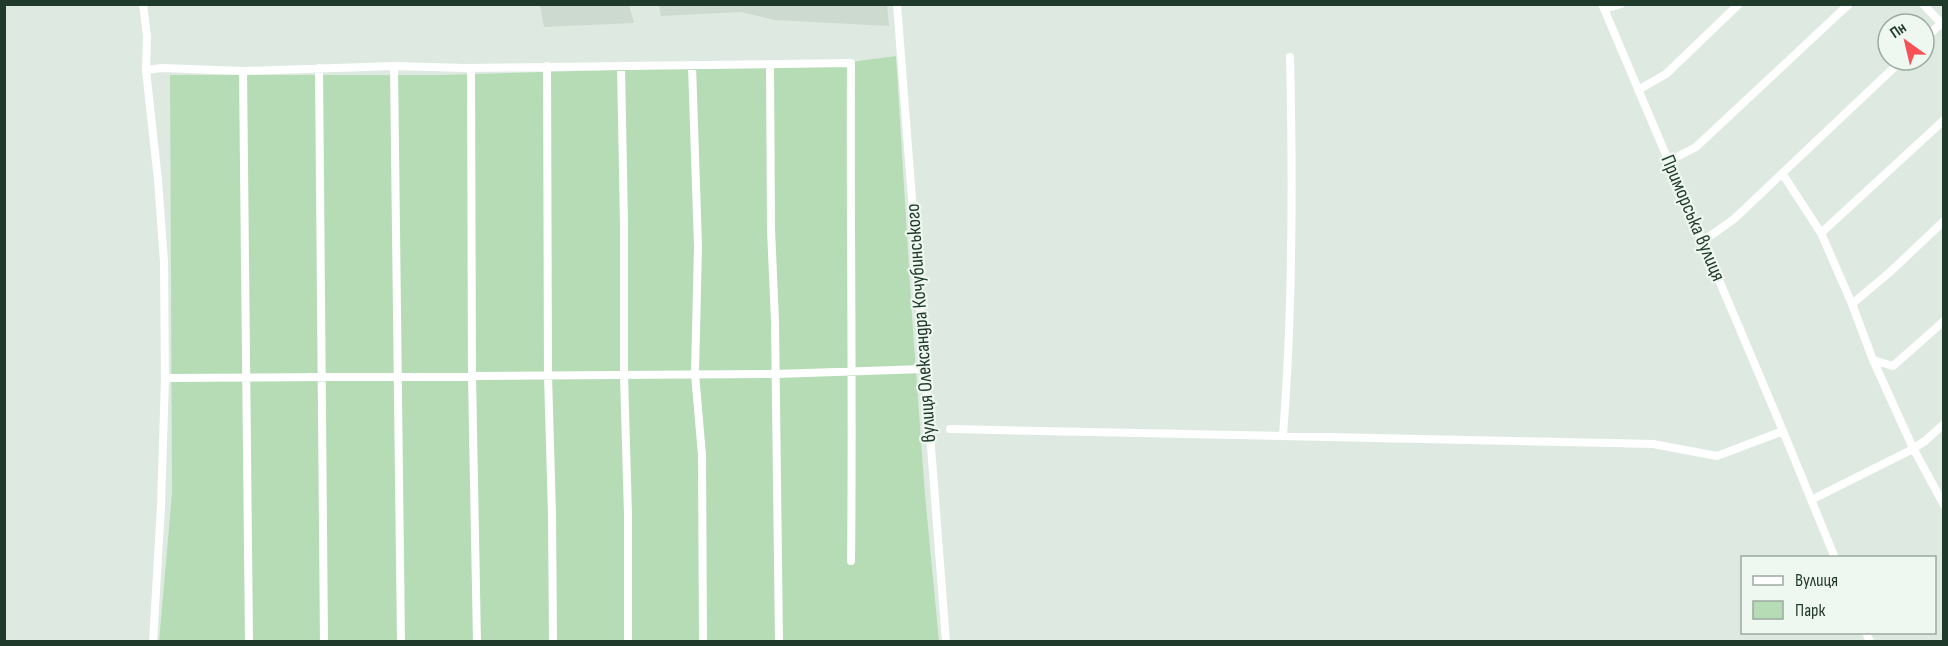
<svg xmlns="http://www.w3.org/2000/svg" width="1948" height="646" viewBox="0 0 1948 646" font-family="'Sofia Sans Condensed',sans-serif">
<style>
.built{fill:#ccdad0}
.green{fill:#b6dcb6}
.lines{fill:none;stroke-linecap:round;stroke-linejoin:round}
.minor{stroke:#fff;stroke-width:8}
.labels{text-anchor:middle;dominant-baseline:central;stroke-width:4.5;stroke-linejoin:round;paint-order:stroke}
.street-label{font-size:20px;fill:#1f3a2b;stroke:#eef7f0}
</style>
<rect width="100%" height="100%" fill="#deeae1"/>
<path class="built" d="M 540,5 L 629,5 L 634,23 L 544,27 Z
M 659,5 L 887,5 L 889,26 L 774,20 L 741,12 L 661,16 Z"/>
<path class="green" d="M 896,56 L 912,316 L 925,495 L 939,641 L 159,642 L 172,493 L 170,75 L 442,75 L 719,67 L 820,66 Z"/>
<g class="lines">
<path class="minor" d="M 143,4 L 147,36 L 146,70 L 158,180 L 164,262 L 165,378 L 161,506 L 153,642
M 897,4 L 946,642
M 1602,4 L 1783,431 L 1835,558
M 1923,4 L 1941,23
M 1604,9 L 1621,4
M 1924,39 L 1944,21
M 770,64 L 771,229 L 775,321 L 779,642
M 692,65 L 698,246 L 695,374 L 702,455 L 703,642
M 394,66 L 401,642
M 547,66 L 548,375 L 552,514 L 553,642
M 621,66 L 624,224 L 624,375 L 628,515 L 628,642
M 319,68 L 324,642
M 471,68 L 472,376 L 477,642
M 146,70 L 162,68 L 243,71 L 394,66 L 465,68 L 851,63 C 850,229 853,395 851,561
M 243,71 L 249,642
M 1638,90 L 1666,74 L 1739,4
M 1669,161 L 1696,147 L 1849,4
M 1782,173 L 1821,233 L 1852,304 L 1873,360 L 1893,366 L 1944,321
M 1821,233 L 1944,120
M 1703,241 L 1734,219 L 1902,60
M 1852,304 L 1890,272 L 1944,221
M 1873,360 L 1913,448 L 1944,505
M 165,378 L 776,374 L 924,369
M 950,429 L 1612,443 L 1653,444 L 1717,456 L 1783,431
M 1283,435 C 1293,310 1293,183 1290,57
M 1811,500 L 1909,451 L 1925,441 L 1944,424
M 1866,632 L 1870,642"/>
</g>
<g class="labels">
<g class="street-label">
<text transform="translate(1693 218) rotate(67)">Приморська вулиця</text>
<text transform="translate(921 323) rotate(-94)">вулиця Олександра Кочубинського</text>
</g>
</g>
<rect width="1948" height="646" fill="none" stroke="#1f3a2b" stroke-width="12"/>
<rect x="1741" y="556" width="195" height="78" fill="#eef7f0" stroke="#9baba1" stroke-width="1.5"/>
<rect x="1753" y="576" width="30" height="9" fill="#ffffff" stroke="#9baba1" stroke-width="1.5"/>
<text x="1795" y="586" font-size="18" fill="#1f3a2b">Вулиця</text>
<rect x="1753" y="601" width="30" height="18" fill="#b6dcb6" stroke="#9baba1" stroke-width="1.5"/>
<text x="1795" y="616" font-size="18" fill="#1f3a2b">Парк</text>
<g transform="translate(1906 42) rotate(326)"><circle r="28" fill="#eef7f0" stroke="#9baba1" stroke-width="1.5"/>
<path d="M0-4.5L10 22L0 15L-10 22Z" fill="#f55157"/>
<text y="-9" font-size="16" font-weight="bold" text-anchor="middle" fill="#1f3a2b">Пн</text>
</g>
</svg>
